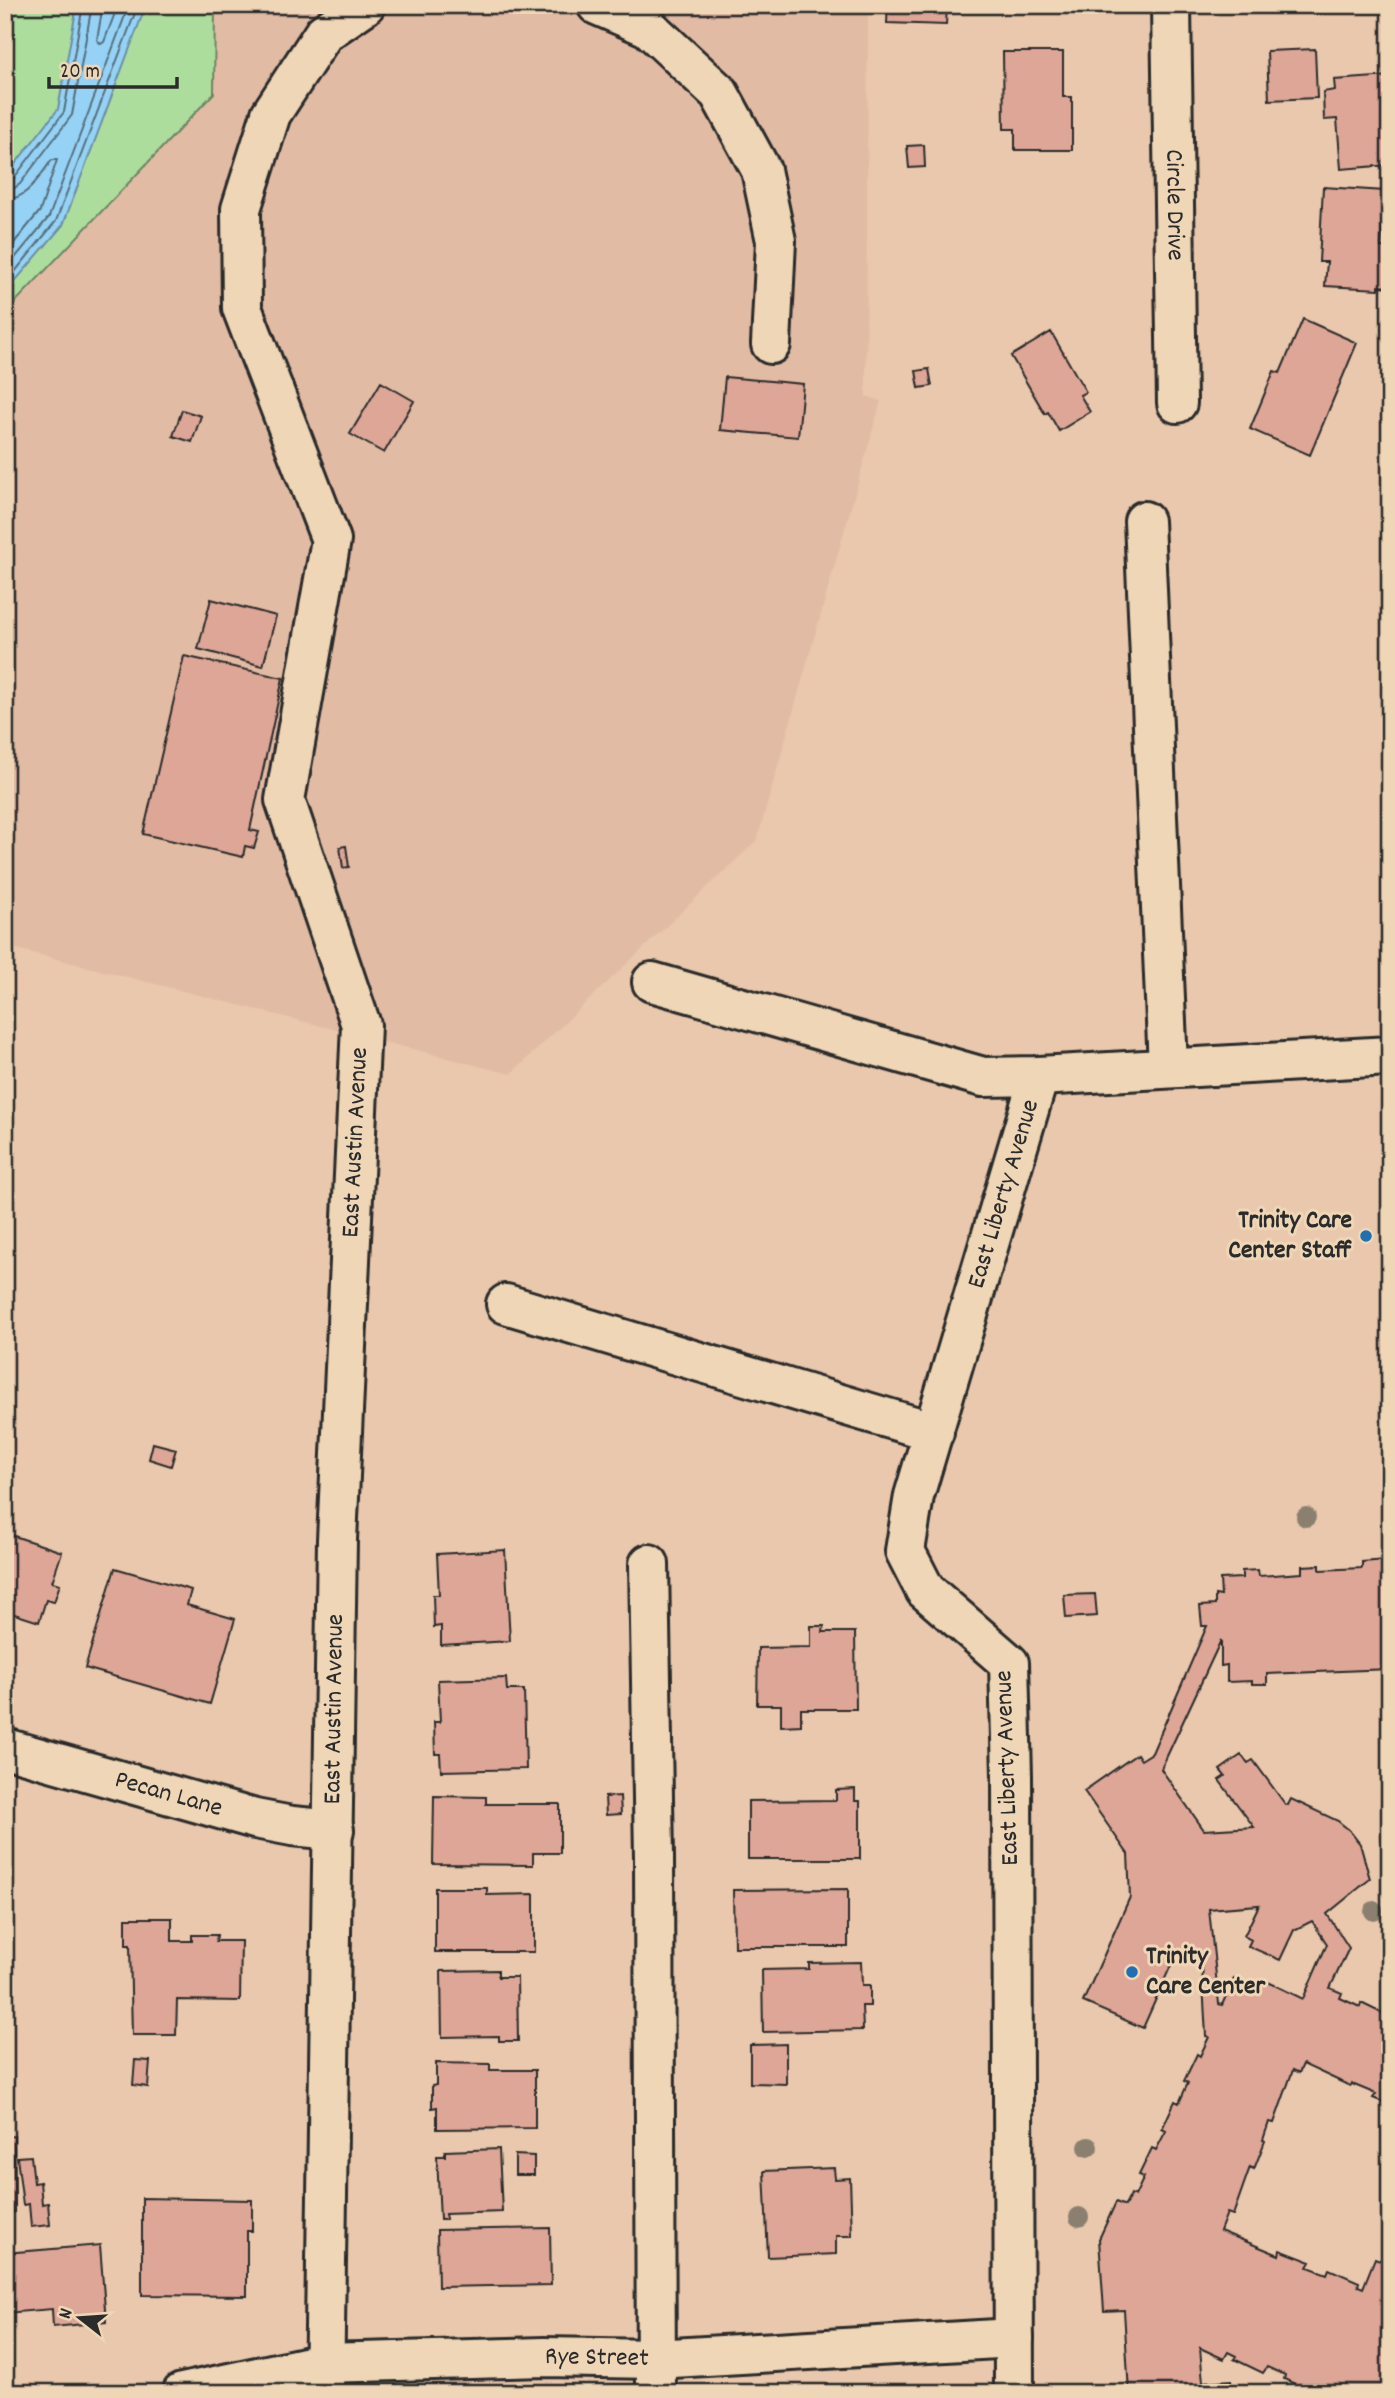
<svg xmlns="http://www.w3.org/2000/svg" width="1395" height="2398" viewBox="0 0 1395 2398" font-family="Dekko,sans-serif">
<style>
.built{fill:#e2bba4}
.green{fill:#addd9d;stroke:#6c8464;stroke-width:2}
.water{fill:#95d2f5;stroke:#6b8fa4;stroke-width:2}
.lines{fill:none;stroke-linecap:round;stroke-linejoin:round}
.shore{stroke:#556e7c;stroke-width:2}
.building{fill:#dea697;stroke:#2b2b2b;stroke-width:2;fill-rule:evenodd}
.minor-casing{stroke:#2b2b2b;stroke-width:44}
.minor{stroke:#eed6b6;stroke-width:38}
.tree{fill:#8b806f}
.poi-dot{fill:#1f6fb2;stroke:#eed6b6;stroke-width:2.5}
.labels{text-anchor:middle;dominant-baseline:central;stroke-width:6;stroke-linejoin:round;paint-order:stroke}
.street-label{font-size:26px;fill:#2b2b2b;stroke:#eed6b6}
.poi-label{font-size:26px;font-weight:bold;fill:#2b2b2b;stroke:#eed6b6;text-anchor:end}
</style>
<rect width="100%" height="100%" fill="#e9c8ad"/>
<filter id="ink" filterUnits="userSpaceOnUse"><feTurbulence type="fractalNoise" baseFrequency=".0143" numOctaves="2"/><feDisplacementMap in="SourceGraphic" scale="14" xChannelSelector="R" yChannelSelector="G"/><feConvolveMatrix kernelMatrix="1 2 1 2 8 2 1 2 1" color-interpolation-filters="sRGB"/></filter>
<g filter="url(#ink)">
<path class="built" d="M 215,5 L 868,5 L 866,396 L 881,401 L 757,840 L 511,1074 L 5,946 L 5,313 L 214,93 Z"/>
<path class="green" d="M 5,5 L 215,5 L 214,93 L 5,313 Z"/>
<path class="water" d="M 77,5 L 146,5 L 63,225 L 5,293 L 5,177 L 58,109 Z"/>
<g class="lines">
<path class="shore" d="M 103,5 L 97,40 L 101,44 L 104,42 L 118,5
M 5,181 L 14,178 L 64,112 L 83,5
M 5,190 L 13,189 L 20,184 L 72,115 L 92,5
M 5,200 C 28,199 39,176 52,160 L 57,160 L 40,211 L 5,254
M 5,270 L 49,217 L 129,5
M 5,284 L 56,221 L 138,5"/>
</g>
<path class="building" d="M 888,5 L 947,5 L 946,25 L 887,23 Z
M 1315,49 L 1317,98 L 1269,100 L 1267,51 Z
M 1003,52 L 1063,52 L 1063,97 L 1072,97 L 1072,150 L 1015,150 L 1015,129 L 1004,129 Z
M 1390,76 L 1390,165 L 1341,169 L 1337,119 L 1324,120 L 1323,92 L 1335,90 L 1334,80 Z
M 924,145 L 925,167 L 909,168 L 907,146 Z
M 1323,187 L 1385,191 L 1381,247 L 1390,248 L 1390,287 L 1379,286 L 1379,289 L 1325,286 L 1327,262 L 1319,262 Z
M 1303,319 L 1357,343 L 1310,455 L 1250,429 L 1274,371 L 1280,373 Z
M 1051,332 L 1086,392 L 1080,395 L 1090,412 L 1059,431 L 1048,412 L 1045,414 L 1011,356 Z
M 929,369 L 932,386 L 919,388 L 916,371 Z
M 725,377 L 803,384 L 798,437 L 720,430 Z
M 381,382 L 414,401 L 384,453 L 350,434 Z
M 182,410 L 201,416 L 192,442 L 173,436 Z
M 211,599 L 276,616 L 263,666 L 198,649 Z
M 184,656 L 283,678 L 250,830 L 259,832 L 254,848 L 245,846 L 243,857 L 143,834 Z
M 346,846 L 349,867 L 343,868 L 340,847 Z
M 153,1443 L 176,1449 L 171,1466 L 149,1459 Z
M 5,1533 L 62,1552 L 52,1582 L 60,1584 L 54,1602 L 46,1600 L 39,1622 L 5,1611 Z
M 1385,1548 L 1390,1548 L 1390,1669 L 1267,1674 L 1267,1684 L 1252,1684 L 1252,1681 L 1227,1682 L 1227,1665 L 1221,1666 L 1221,1640 L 1161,1769 L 1204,1830 L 1254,1827 L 1219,1780 L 1225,1776 L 1220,1770 L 1241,1755 L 1248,1763 L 1253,1760 L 1285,1804 L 1288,1805 L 1291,1799 L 1338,1821 L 1349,1830 L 1360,1844 L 1370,1879 L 1327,1914 L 1349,1948 L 1330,1988 L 1342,1993 L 1340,1998 L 1360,2007 L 1361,2003 L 1388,2016 L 1386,2020 L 1390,2021 L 1390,2105 L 1373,2098 L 1376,2094 L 1352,2084 L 1350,2086 L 1303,2064 L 1299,2073 L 1293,2070 L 1274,2123 L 1269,2122 L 1263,2140 L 1265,2141 L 1254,2169 L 1250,2167 L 1233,2215 L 1227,2213 L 1220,2231 L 1279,2255 L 1280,2250 L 1311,2262 L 1308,2267 L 1327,2274 L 1329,2269 L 1359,2282 L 1358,2286 L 1363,2288 L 1375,2258 L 1382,2261 L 1389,2241 L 1385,2240 L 1390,2229 L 1390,2393 L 1322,2393 L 1315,2388 L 1312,2392 L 1284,2379 L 1285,2375 L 1267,2367 L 1263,2373 L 1234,2359 L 1236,2356 L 1228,2352 L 1224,2359 L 1200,2348 L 1203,2382 L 1231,2380 L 1232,2393 L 1129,2393 L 1124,2310 L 1104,2311 L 1099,2239 L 1116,2202 L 1125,2206 L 1131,2194 L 1135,2196 L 1144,2177 L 1139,2175 L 1152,2148 L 1156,2150 L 1166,2131 L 1162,2129 L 1175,2101 L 1179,2103 L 1188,2083 L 1184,2081 L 1197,2054 L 1200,2056 L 1209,2037 L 1206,2036 L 1202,1966 L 1176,1954 L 1143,2028 L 1083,2002 L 1130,1897 L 1128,1854 L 1084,1791 L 1137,1754 L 1141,1760 L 1152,1753 L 1207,1626 L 1202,1626 L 1200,1606 L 1215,1605 L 1215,1595 L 1221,1596 L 1220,1579 L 1242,1578 L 1242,1571 L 1258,1570 L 1259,1576 L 1302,1573 L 1302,1566 L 1320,1565 L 1320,1570 L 1362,1568 L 1362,1562 L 1386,1560 ZM 1259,1905 L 1244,1936 L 1251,1940 L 1248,1946 L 1280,1960 L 1294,1930 L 1312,1921 L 1327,1944 L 1303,1999 L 1264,1980 L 1260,1991 L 1234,1978 L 1222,2005 L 1219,2004 L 1209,1909 Z
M 505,1550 L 510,1641 L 441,1645 L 441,1626 L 434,1627 L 433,1595 L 439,1595 L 437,1554 Z
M 115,1568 L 191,1590 L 187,1605 L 235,1619 L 210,1704 L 85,1668 Z
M 1095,1594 L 1097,1616 L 1066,1618 L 1064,1595 Z
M 811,1626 L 824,1626 L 823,1632 L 855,1632 L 856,1709 L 801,1709 L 801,1725 L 781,1726 L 781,1705 L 757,1705 L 758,1648 L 811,1647 Z
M 506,1678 L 507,1690 L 524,1690 L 526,1769 L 441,1771 L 440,1754 L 435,1754 L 434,1722 L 440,1722 L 438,1680 Z
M 855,1789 L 855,1801 L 860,1801 L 860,1859 L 748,1859 L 748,1801 L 836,1800 L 836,1790 Z
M 434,1796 L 486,1797 L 486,1804 L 560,1804 L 560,1853 L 533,1853 L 533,1865 L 433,1864 Z
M 620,1796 L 621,1814 L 606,1815 L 605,1797 Z
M 435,1888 L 487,1888 L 487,1895 L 534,1894 L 534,1952 L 435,1952 Z
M 848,1889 L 848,1947 L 734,1947 L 733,1890 Z
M 126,1918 L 172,1918 L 172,1941 L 192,1941 L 192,1935 L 217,1935 L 216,1941 L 241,1941 L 240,2001 L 177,2000 L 176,2035 L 132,2035 L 130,1945 L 126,1945 Z
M 861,1962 L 862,1985 L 870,1985 L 870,2006 L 862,2006 L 863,2030 L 763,2032 L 762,1970 L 809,1969 L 809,1963 Z
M 498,1970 L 498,1977 L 517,1977 L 518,2041 L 499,2041 L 499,2036 L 442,2037 L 441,1971 Z
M 786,2044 L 786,2084 L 750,2083 L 750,2045 Z
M 135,2060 L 150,2061 L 148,2087 L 133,2085 Z
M 436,2063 L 490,2064 L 490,2070 L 535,2070 L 535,2128 L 437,2129 L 437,2107 L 432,2108 L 432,2086 L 436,2085 Z
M 14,2136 L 15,2212 L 5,2213 L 5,2137 Z
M 499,2149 L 502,2212 L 445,2214 L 446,2220 L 440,2220 L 437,2156 L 445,2156 L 445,2151 Z
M 515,2155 L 534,2156 L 534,2175 L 515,2175 Z
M 31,2156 L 34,2183 L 40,2182 L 42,2204 L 48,2203 L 50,2225 L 31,2227 L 29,2204 L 23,2205 L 17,2157 Z
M 834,2168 L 835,2179 L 850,2178 L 852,2236 L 836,2236 L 836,2254 L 768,2257 L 764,2171 Z
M 142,2198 L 252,2200 L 252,2231 L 247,2231 L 247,2296 L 142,2295 Z
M 550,2228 L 551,2285 L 438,2287 L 437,2230 Z
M 100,2245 L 106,2322 L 53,2327 L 52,2309 L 5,2313 L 5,2253 Z"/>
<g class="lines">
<g class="minor-casing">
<g id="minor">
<path d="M 597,5 L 648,27 L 719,93 L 761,170 L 776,241 L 771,344"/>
<path id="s1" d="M 1171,5 L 1177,403"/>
<path d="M 1144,521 L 1168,1067"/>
<path d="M 652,982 L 983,1077 L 1039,1076 L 1390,1056"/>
<path d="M 506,1304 L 934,1432"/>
<path d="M 649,1564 L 654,1857 L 656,2393"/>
<path id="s2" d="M 5,1748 L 255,1819 L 292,1826 L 334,1830"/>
<path id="s3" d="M 182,2393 L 323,2363 L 544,2357 L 655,2359 L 1014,2338"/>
<path id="s4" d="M 324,2393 L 337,1540 L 361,1025 L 285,800 L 331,540 L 242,308 L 241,209 L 271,114 L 324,33 L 365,5"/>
<path id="s5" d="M 1014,2393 L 1012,1776 L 1009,1663 L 925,1590 L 905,1551 L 914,1496 L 1039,1076"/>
</g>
</g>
<use href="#minor" class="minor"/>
</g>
<g class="tree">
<circle cx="1306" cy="1517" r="10"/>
<circle cx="1374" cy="1911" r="10"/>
<circle cx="1088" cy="2147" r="10"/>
<circle cx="1079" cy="2217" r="10"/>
</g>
</g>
<g class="poi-dot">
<circle cx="1366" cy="1236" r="7"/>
<circle cx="1132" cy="1972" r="7"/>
</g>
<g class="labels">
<g class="street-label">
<text stroke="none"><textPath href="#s1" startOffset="200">Circle Drive</textPath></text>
<text stroke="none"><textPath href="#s4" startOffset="1251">East Austin Avenue</textPath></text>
<text stroke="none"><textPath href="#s5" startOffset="1256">East Liberty Avenue</textPath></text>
<text stroke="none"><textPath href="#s4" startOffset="684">East Austin Avenue</textPath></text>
<text transform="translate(1008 1768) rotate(-92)">East Liberty Avenue</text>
<text stroke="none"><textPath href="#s2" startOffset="170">Pecan Lane</textPath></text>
<text stroke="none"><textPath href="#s3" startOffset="418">Rye Street</textPath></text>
</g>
<g class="poi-label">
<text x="1352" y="1221">Trinity Care<tspan x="1352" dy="30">Center Staff</tspan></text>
<text x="1146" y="1957" text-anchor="start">Trinity<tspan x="1146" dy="30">Care Center</tspan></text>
</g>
</g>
<rect width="1395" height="2398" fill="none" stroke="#eed6b6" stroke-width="28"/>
<rect x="14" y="14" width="1367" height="2370" fill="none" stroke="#2b2b2b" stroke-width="2.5" filter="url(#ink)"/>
<g transform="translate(80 2318) rotate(287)" stroke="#eed6b6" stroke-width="5" paint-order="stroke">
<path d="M0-5L12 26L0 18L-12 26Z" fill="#2b2b2b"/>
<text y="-10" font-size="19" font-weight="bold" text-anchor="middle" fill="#2b2b2b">N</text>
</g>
<path d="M49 77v10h128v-10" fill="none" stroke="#2b2b2b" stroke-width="3.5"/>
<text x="60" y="77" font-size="21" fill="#2b2b2b" stroke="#eed6b6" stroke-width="5" paint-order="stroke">20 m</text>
</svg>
